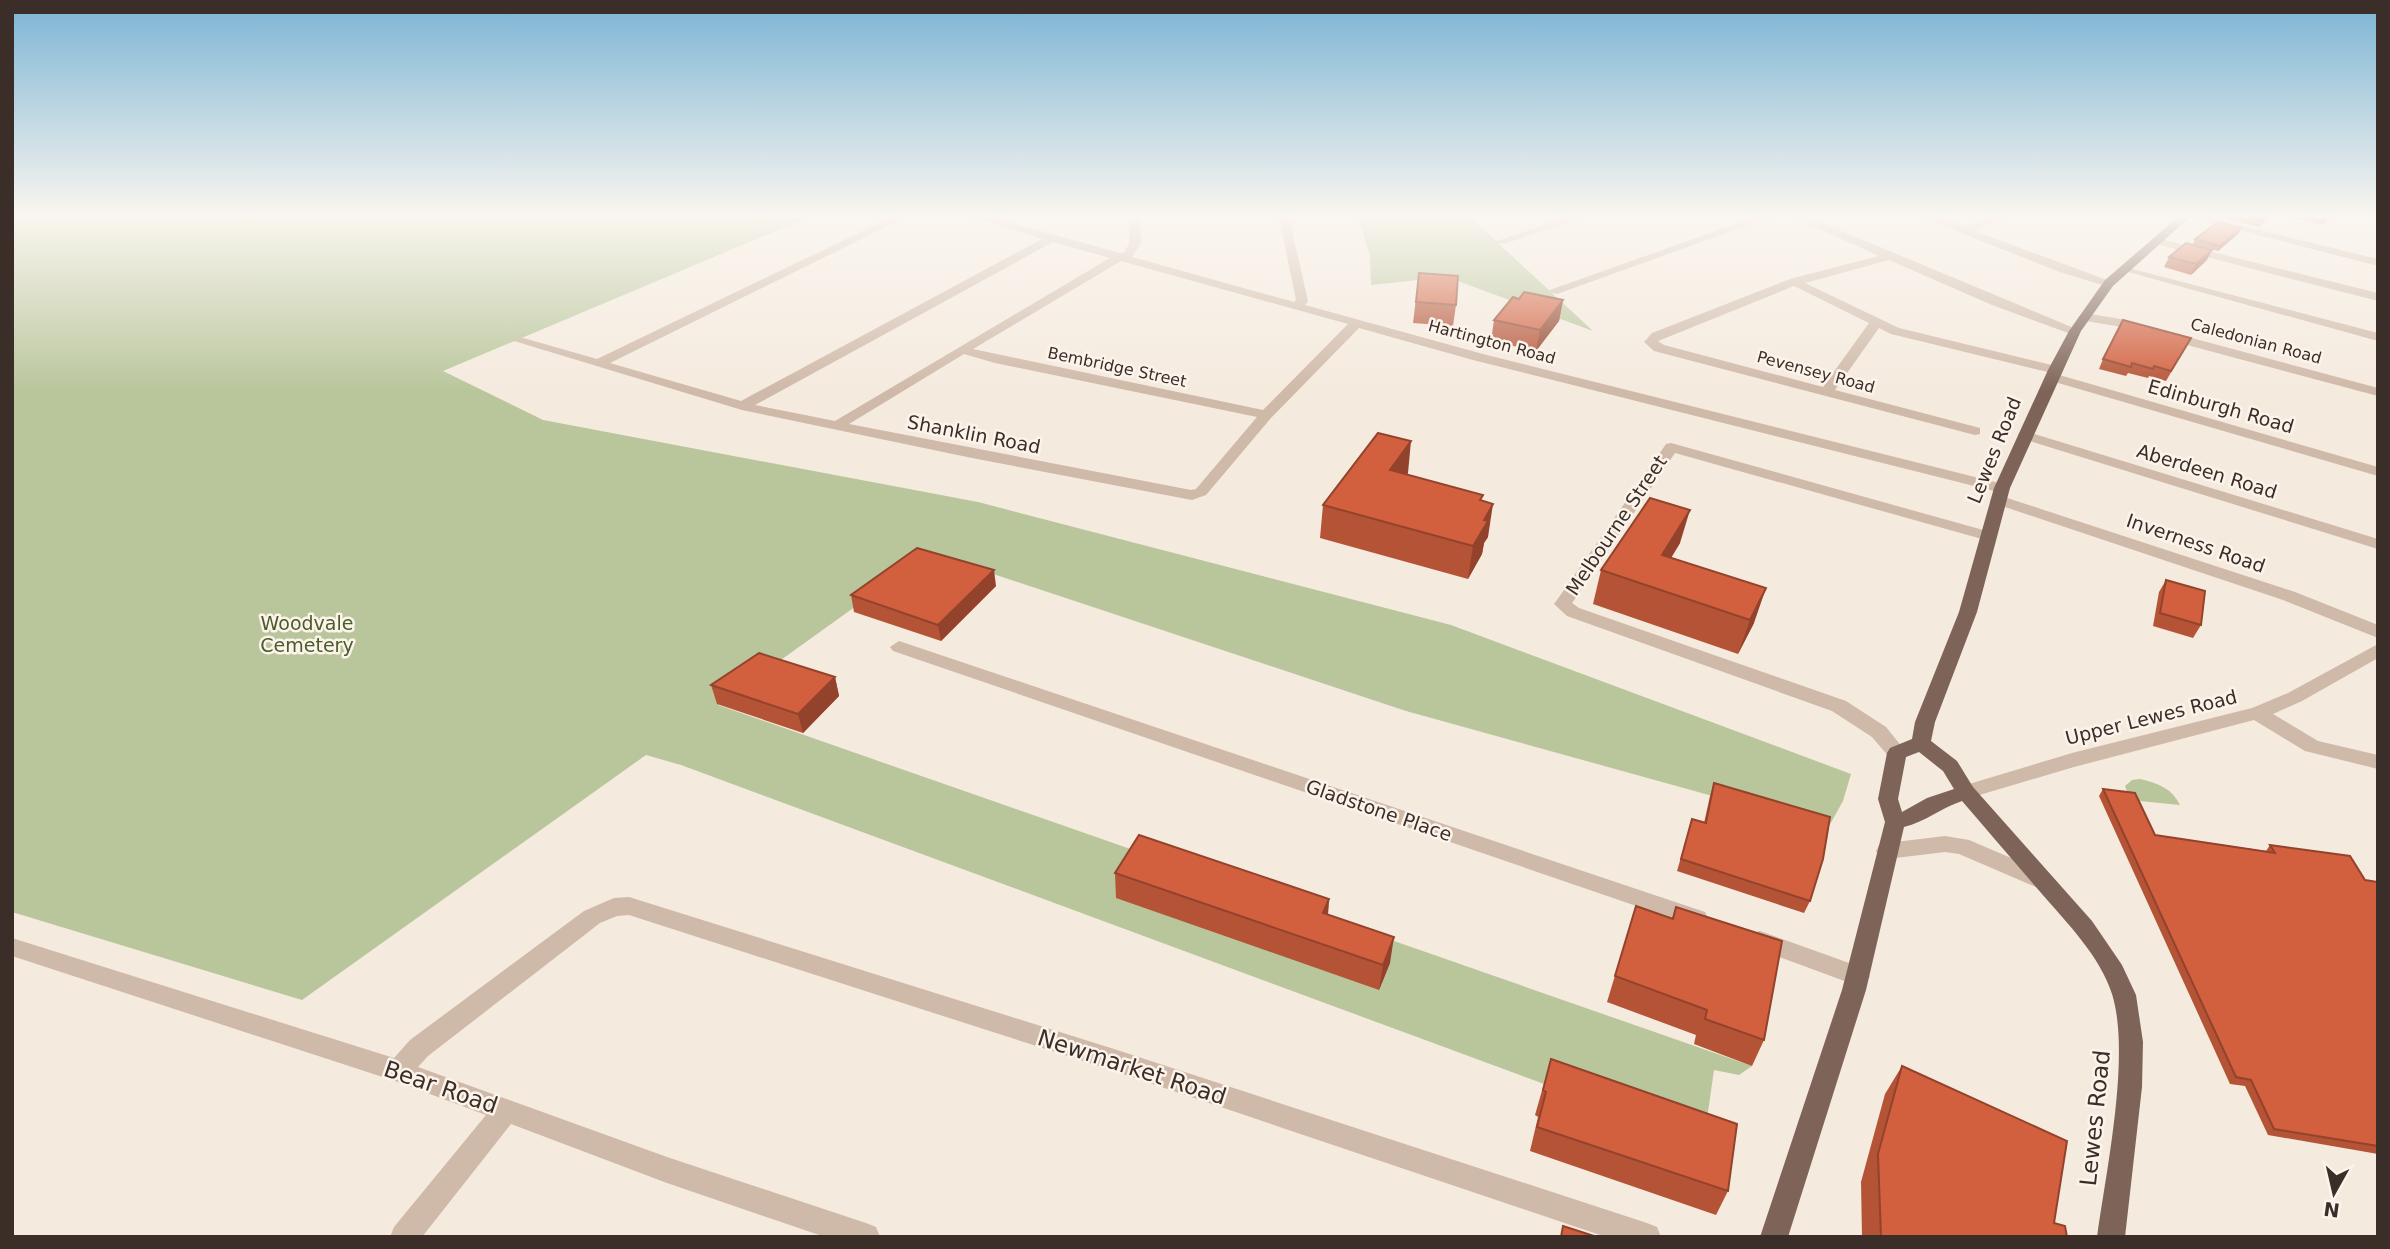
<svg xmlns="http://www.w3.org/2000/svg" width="2390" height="1249" viewBox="0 0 2390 1249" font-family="'DejaVu Sans',sans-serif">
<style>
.green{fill:#b9c69c}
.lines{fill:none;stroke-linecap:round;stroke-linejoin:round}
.minor{fill:#cfb9a8;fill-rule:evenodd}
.major{fill:#7e6458;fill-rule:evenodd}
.wall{fill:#b55336}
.shaded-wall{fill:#93432c}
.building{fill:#d2603f;stroke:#93432c;stroke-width:2}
.labels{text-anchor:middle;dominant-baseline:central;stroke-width:5;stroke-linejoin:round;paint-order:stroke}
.far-street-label{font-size:16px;fill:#3b2e29;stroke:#fcf4eb}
.street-label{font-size:19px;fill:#3b2e29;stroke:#fcf4eb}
.park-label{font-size:19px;fill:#4b5c2a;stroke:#fcf4eb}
.near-street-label{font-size:23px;fill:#3b2e29;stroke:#fcf4eb}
</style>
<rect width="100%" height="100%" fill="#f5eade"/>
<path class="green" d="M 12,217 L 809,217 L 443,371 L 543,420 L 978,502 L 1451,625 L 1851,774 L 1843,801 L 1828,828 L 1406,711 L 930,553 L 718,705 L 1752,1066 L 1739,1075 L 1714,1070 L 1706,1126 L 1544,1084 L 681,765 L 646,755 L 302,1000 L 12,912 Z
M 1358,217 L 1470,217 L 1593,331 L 1447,277 L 1371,285 L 1370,256 Z
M 2140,779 C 2157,783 2172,788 2180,805 L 2130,800 L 2125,786 L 2132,780 Z"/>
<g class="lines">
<path class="minor" d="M 892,217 L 906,217 L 610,363 L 741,401 L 1042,239 L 972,217 L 990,217 L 1120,253 L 1125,252 L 1129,243 L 1130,217 L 1140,217 L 1141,243 L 1132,257 L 1294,302 L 1296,300 L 1279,217 L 1289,217 L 1308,301 L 1305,305 L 1483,354 L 2007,485 L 2010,488 L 2002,493 L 1473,360 L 1359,328 L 1271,418 L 1206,495 L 1192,500 L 972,458 L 742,410 L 514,341 L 520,337 L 597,359 ZM 1053,242 L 1110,258 L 835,421 L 755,405 ZM 1121,261 L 1348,324 L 1263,410 L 973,349 ZM 964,354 L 995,363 L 1257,417 L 1196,489 L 1191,490 L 849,424 Z
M 1567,217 L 1584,217 L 1504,244 L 1494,242 Z
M 1755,217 L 1771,217 L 1557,294 L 1547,291 Z
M 1793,217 L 1808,217 L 2081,331 L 2075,335 L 2071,334 L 1992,305 L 1889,260 L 1805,283 L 1899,328 L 2060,367 L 2062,370 L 2056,374 L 2378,467 L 2378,476 L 2048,380 L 2046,377 L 2052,373 L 1891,334 L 1879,328 L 1835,390 L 1980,428 L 1980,434 L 1975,435 L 1654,351 L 1644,342 L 1652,333 L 1790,279 L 1879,256 ZM 1794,286 L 1869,323 L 1823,387 L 1664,345 L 1658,341 Z
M 1921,217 L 1937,217 L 1966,227 L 1988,217 L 2003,217 L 1975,231 L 2115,283 L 2109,287 L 2060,272 Z
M 2188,217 L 2207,217 L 2378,259 L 2378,266 Z
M 2156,238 L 2378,293 L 2378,301 L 2152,243 L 2150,241 Z
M 2121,266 L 2378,333 L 2378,341 L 2121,270 Z
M 2084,313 L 2121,319 L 2378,388 L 2378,396 L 2116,326 L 2080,320 L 2078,317 Z
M 2025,431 L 2378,539 L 2378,549 L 2020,438 L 2018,435 L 2020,432 Z
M 1671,443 L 1994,533 L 1996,536 L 1994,539 L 1982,539 L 1675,453 L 1572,603 L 1579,608 L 1846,701 L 1886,727 L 1907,753 L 1904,758 L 1890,758 L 1872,737 L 1832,711 L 1567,616 L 1554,604 L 1557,600 L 1666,444 Z
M 1998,495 L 2295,592 L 2378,625 L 2378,638 L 2283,600 L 1993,503 L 1990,500 L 1993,497 Z
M 899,641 L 1705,912 L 1708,918 L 1705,924 L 1697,927 L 1689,924 L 893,651 L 890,647 Z
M 2378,644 L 2378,658 L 2302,701 L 2273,714 L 2318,741 L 2378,755 L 2378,769 L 2305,751 L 2254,720 L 2074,767 L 1966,799 L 1959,797 L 1956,792 L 1959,787 L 2072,753 L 2252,708 L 2288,693 Z
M 1945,836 L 1969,840 L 2051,875 L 2054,881 L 2051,887 L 2043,890 L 1959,854 L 1945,852 L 1887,859 L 1879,857 L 1876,851 L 1879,845 L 1887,843 Z
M 629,897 L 1114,1049 L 1647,1223 L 1657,1227 L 1661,1237 L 1606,1237 L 1114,1071 L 629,915 L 617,916 L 600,923 L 428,1056 L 418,1067 L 667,1157 L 866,1223 L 876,1227 L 880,1237 L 825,1237 L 667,1183 L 511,1124 L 422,1237 L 390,1237 L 394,1227 L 486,1115 L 398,1082 L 12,956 L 12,938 L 394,1058 L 410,1040 L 584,911 L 614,898 Z
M 1760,931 L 1866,969 L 1870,976 L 1866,983 L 1858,986 L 1752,947 L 1749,940 L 1752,933 Z"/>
<path class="major" d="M 2178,217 L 2190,217 L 2113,286 L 2081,331 L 2010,488 L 1977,612 L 1935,722 L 1931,741 L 1957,761 L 1973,787 L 2092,921 L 2122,965 L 2136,995 L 2143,1042 L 2142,1087 L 2125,1237 L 2097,1237 C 2106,1171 2131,1055 2112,994 C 2100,956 2067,923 2042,894 C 2015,863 1989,832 1962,801 C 1941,808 1925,822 1904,827 L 1866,990 L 1788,1237 L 1760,1237 L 1842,990 L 1885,822 L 1878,799 L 1887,753 L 1890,748 L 1912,739 L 1915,722 L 1959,612 L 1994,488 L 2048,370 L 2069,331 L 2105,280 ZM 1919,752 L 1943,771 L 1954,789 L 1927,798 L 1902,812 L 1898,799 L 1906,757 Z"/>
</g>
<path class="wall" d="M 2227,217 L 2268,217 L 2259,227 L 2226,219 Z
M 2291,217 L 2331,217 L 2323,225 Z
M 2239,233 L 2218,251 L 2193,244 L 2195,239 Z
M 2169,257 L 2207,260 L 2191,275 L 2164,267 Z
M 1419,273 L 1456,305 L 1453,326 L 1413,323 Z
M 1519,299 L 1563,300 L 1559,321 L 1536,351 L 1491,341 L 1494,320 Z
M 2191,338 L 2166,381 L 2149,376 L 2148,378 L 2128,373 L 2126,376 L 2099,369 L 2103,359 Z
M 1408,473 L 1406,475 L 1482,501 L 1488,537 L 1484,543 L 1482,554 L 1468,579 L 1320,538 L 1323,505 Z
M 1680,543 L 1671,558 L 1754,623 L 1738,654 L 1593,604 L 1601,570 Z
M 2166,580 L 2201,625 L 2193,638 L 2153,626 L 2159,592 Z
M 996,586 L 941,641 L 854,612 L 851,595 Z
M 835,677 L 839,696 L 803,733 L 717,704 L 711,685 Z
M 1714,783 L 1810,901 L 1804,913 L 1677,871 L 1692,819 L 1704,823 L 1710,796 Z
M 2103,789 L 2155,835 L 2266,851 L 2270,845 L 2365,880 L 2378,882 L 2378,1154 L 2268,1135 L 2245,1086 L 2230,1084 L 2099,796 Z
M 1115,873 L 1329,899 L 1328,915 L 1390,963 L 1379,990 L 1116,898 Z
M 1636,906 L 1672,918 L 1676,907 L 1764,1040 L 1752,1066 L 1694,1044 L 1696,1035 L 1607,1002 Z
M 1551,1059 L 1728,1191 L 1716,1215 L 1530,1151 L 1538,1117 L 1535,1115 Z
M 1902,1066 L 2054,1223 L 2067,1237 L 1862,1237 L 1861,1182 L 1885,1094 Z"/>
<path class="shaded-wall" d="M 2264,217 L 2268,217 L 2259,227 Z
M 2241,228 L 2239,233 L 2218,251 L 2220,246 Z
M 2212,250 L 2207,260 L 2191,275 L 2196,264 Z
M 1563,300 L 1559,321 L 1536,351 L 1540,330 Z
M 1411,441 L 1408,473 L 1386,503 L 1390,470 Z
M 1493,504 L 1488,537 L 1484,543 L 1482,554 L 1468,579 L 1473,546 L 1484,520 Z
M 1690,510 L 1680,543 L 1652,589 L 1662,555 Z
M 994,570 L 996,586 L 941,641 L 938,625 Z
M 1766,588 L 1754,623 L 1738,654 L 1750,620 Z
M 835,677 L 839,696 L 803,733 L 798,714 Z
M 1329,899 L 1327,925 L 1323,913 Z
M 1394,937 L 1390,963 L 1379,990 L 1383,965 Z"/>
<path class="building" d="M 2218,222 L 2241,228 L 2220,246 L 2195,239 Z
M 2186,243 L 2212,250 L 2196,264 L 2169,257 Z
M 1419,273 L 1458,276 L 1456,305 L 1416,302 Z
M 1524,292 L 1563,300 L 1540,330 L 1494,320 L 1513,297 L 1519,299 Z
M 2123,320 L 2191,338 L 2171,371 L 2154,366 L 2153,369 L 2132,363 L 2131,367 L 2103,359 Z
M 1378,433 L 1411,441 L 1390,470 L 1483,495 L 1480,500 L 1493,504 L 1484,520 L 1488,521 L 1473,546 L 1323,505 Z
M 1650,498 L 1690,510 L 1662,555 L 1766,588 L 1750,620 L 1601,570 Z
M 917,548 L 994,570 L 938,625 L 851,595 Z
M 2166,580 L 2205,591 L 2201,625 L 2160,613 Z
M 759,653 L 835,677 L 798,714 L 711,685 Z
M 1714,783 L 1830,817 L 1823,859 L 1810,901 L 1681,859 L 1692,819 L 1706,823 Z
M 2103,789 L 2135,793 L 2155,835 L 2275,853 L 2270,845 L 2350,856 L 2365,880 L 2378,882 L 2378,1146 L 2274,1129 L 2251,1080 L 2236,1077 Z
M 1139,835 L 1329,899 L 1323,913 L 1394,937 L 1383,965 L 1115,873 Z
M 1636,906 L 1673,919 L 1676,907 L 1782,941 L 1764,1040 L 1705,1019 L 1707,1010 L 1615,976 Z
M 1551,1059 L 1737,1124 L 1728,1191 L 1537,1127 L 1546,1092 L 1543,1090 Z
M 1902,1066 L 2067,1141 L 2054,1223 L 2065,1226 L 2067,1237 L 1881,1237 L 1878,1154 Z
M 1563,1226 L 1597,1237 L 1561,1237 Z"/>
<linearGradient id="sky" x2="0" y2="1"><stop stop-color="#7bb4d4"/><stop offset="0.55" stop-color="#faf6f0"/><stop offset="1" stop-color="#faf6f0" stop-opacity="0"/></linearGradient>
<rect width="2390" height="392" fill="url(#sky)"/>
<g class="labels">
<g class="far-street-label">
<text transform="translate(2256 341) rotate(15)">Caledonian Road</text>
<text transform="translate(1492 342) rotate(15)">Hartington Road</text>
<text transform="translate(1117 367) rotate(12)">Bembridge Street</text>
<text transform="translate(1816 372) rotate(15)">Pevensey Road</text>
</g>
<g class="street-label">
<text transform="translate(2221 406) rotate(16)">Edinburgh Road</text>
<text transform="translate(974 434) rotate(11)">Shanklin Road</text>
<text transform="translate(1994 450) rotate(-68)">Lewes Road</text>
<text transform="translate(2207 471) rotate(17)">Aberdeen Road</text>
<text transform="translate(1616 525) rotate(-56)">Melbourne Street</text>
<text transform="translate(2196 543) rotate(19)">Inverness Road</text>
<text transform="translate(2151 717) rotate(-14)">Upper Lewes Road</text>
<text transform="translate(1379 810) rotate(19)">Gladstone Place</text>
</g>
<g class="park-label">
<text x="307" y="623">Woodvale<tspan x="307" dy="22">Cemetery</tspan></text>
</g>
<g class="near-street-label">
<text transform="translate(1132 1067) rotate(18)">Newmarket Road</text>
<text transform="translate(441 1087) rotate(19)">Bear Road</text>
<text transform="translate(2095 1118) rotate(-84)">Lewes Road</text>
</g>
</g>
<rect width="2390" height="1249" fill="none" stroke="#3b2e29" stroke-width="28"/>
<g transform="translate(2334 1193) rotate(188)" stroke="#fcf4eb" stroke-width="5" paint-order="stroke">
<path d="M0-5L12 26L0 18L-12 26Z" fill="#3b2e29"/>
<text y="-10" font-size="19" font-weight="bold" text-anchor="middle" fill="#3b2e29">N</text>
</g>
</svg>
